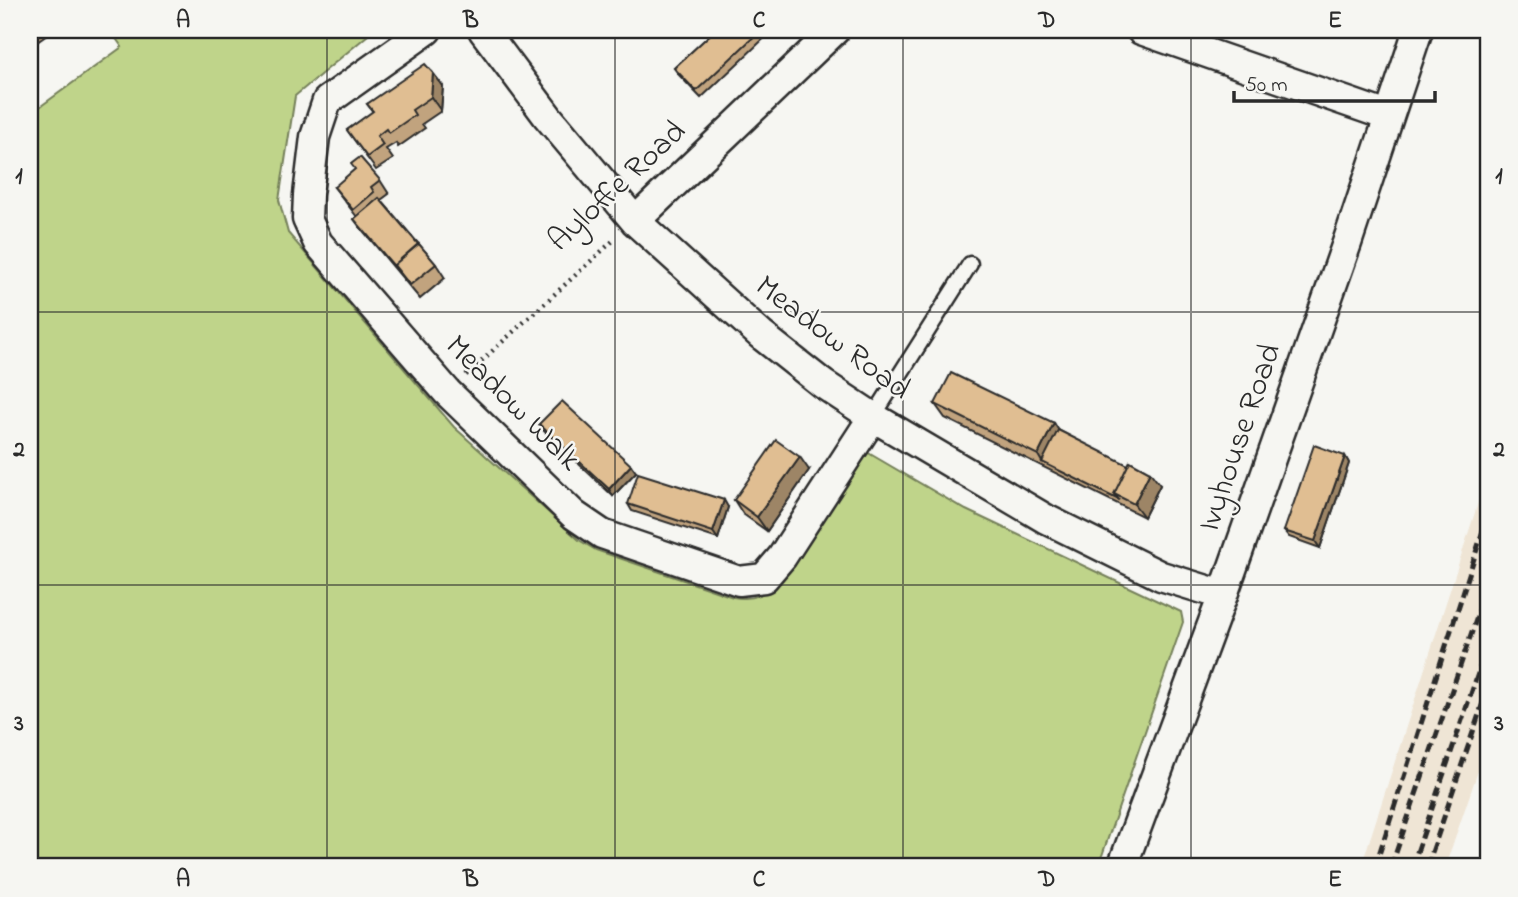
<svg xmlns="http://www.w3.org/2000/svg" width="1518" height="897" viewBox="0 0 1518 897" font-family="'Indie Flower',sans-serif">
<style>
.built{fill:#efe5d5}
.green{fill:#bfd48a;stroke:#75805a;stroke-width:2}
.lines{fill:none;stroke-linecap:round;stroke-linejoin:round}
.lane-casing{stroke:#2b2b2b;stroke-width:19}
.street-casing{stroke:#2b2b2b;stroke-width:33}
.path{stroke:#2b2b2b;stroke-width:4.5;stroke-dasharray:2 5;stroke-linecap:butt}
.lane{stroke:#f6f6f2;stroke-width:14}
.street{stroke:#f6f6f2;stroke-width:28}
.rail{stroke:#2b2b2b;stroke-width:5;stroke-dasharray:10 5;stroke-linecap:butt}
.wall{fill:#c1a37e;stroke:#2b2b2b;stroke-width:2}
.shaded-wall{fill:#9d8566;stroke:#2b2b2b;stroke-width:2}
.building{fill:#e0be92;stroke:#2b2b2b;stroke-width:2}
.grid{fill:none;stroke:#2b2b2b;stroke-width:2;stroke-opacity:0.55}
.labels{text-anchor:middle;dominant-baseline:central;stroke-width:5;stroke-linejoin:round;paint-order:stroke}
.street-label{font-size:32px;fill:#2b2b2b;stroke:#f6f6f2}
.neatline{fill:none;stroke:#2b2b2b;stroke-width:2.5}
.grid-label{font-size:23px;text-anchor:middle;font-weight:bold;fill:#2b2b2b}
</style>
<rect width="100%" height="100%" fill="#f6f6f2"/>
<filter id="ink" filterUnits="userSpaceOnUse"><feTurbulence type="fractalNoise" baseFrequency=".0143" numOctaves="2"/><feDisplacementMap in="SourceGraphic" scale="14" xChannelSelector="R" yChannelSelector="G"/><feConvolveMatrix kernelMatrix="1 2 1 2 8 2 1 2 1" color-interpolation-filters="sRGB"/></filter>
<g filter="url(#ink)">
<path class="built" d="M 1488,472 L 1488,742 L 1445,867 L 1361,867 Z"/>
<path class="green" d="M 110,30 L 374,30 L 295,96 L 279,200 L 288,233 L 454,427 L 579,540 L 596,550 L 733,597 C 753,600 763,596 778,582 L 865,451 L 966,510 L 1181,612 L 1183,622 L 1098,867 L 30,867 L 30,114 L 122,47 Z"/>
<g class="lines">
<g class="lane-casing">
<path id="lane" d="M 873,417 L 970,264"/>
</g>
<g class="street-casing">
<path id="street" d="M 427,30 L 327,101 L 315,137 L 308,195 L 307,219 L 318,243 L 447,392 L 574,515 L 602,534 L 739,581 L 764,578 L 782,557 L 873,417
M 483,30 L 548,117 L 635,221 L 761,335 L 823,384 L 873,417 L 1046,519 L 1161,576 L 1223,595
M 1141,30 L 1388,116
M 635,221 L 835,30
M 1122,867 L 1223,595 L 1347,243 L 1418,30"/>
</g>
<path class="path" d="M 466,375 L 615,239"/>
<use href="#lane" class="lane"/>
<use href="#street" class="street"/>
<path class="rail" d="M 1375,867 L 1488,515
M 1391,867 L 1488,585
M 1412,867 L 1488,644
M 1427,867 L 1488,688"/>
</g>
<path class="wall" d="M 30,30 L 54,30 L 30,47 Z
M 715,30 L 773,30 L 701,98 L 679,75 L 674,68 Z
M 433,73 L 443,86 L 441,111 L 422,124 L 425,128 L 398,147 L 396,143 L 386,149 L 393,159 L 376,170 L 347,130 L 373,112 L 367,104 Z
M 380,180 L 389,194 L 381,200 L 436,264 L 445,278 L 420,299 L 359,226 L 354,219 L 357,217 L 334,187 Z
M 935,404 L 1054,423 L 1058,430 L 1160,485 L 1144,517 L 945,418 Z
M 539,424 L 636,472 L 613,496 L 544,431 Z
M 1345,456 L 1349,463 L 1320,548 L 1289,537 L 1284,531 Z
M 809,470 L 767,531 L 743,514 L 734,500 Z
M 628,504 L 728,507 L 718,539 L 632,511 Z"/>
<path class="shaded-wall" d="M 433,73 L 443,86 L 441,111 L 431,97 Z
M 1054,423 L 1063,437 L 1042,462 L 1038,455 Z
M 1345,456 L 1349,463 L 1320,548 L 1315,541 Z
M 800,457 L 809,470 L 767,531 L 757,517 Z
M 631,465 L 636,472 L 613,496 L 609,489 Z
M 1150,472 L 1160,485 L 1144,517 L 1134,504 Z
M 724,500 L 728,507 L 718,539 L 713,532 Z"/>
<path class="building" d="M 715,30 L 761,30 L 696,91 L 674,68 Z
M 425,64 L 433,73 L 431,97 L 412,110 L 415,115 L 389,133 L 386,129 L 377,136 L 383,145 L 367,157 L 347,130 L 373,111 L 367,104 Z
M 360,157 L 380,180 L 371,187 L 374,192 L 353,210 L 334,187 L 355,169 L 351,164 Z
M 379,198 L 418,244 L 394,265 L 398,271 L 354,219 Z
M 419,244 L 436,264 L 410,285 L 394,265 Z
M 951,373 L 1054,423 L 1038,455 L 935,404 Z
M 562,401 L 631,465 L 609,489 L 539,424 Z
M 1058,430 L 1128,465 L 1114,494 L 1119,500 L 1042,462 Z
M 776,440 L 800,457 L 757,517 L 734,500 Z
M 1314,445 L 1345,456 L 1315,541 L 1284,531 Z
M 1130,461 L 1150,472 L 1134,504 L 1114,494 Z
M 638,473 L 724,500 L 713,532 L 628,504 Z
M 1130,861 L 1145,867 L 1127,867 Z"/>
</g>
<path class="grid" d="M 327,30 L 327,867M 615,30 L 615,867M 903,30 L 903,867M 1191,30 L 1191,867M 30,312 L 1488,312M 30,585 L 1488,585"/>
<g class="labels">
<g class="street-label">
<text transform="translate(618 187) rotate(-43)">Ayloffe Road</text>
<text transform="translate(832 339) rotate(37)">Meadow Road</text>
<text transform="translate(512 404) rotate(45)">Meadow Walk</text>
<text transform="translate(1241 438) rotate(-71)">Ivyhouse Road</text>
</g>
</g>
<rect width="1518" height="897" fill="none" stroke="#f6f6f2" stroke-width="77"/>
<path d="M1234 91v10h201v-10" fill="none" stroke="#2b2b2b" stroke-width="3.5"/>
<text x="1245" y="91" font-size="21" fill="#2b2b2b" stroke="#f6f6f2" stroke-width="5" paint-order="stroke">50 m</text>
<rect x="38" y="38" width="1442" height="820" class="neatline"/>
<g class="grid-label">
<text x="183" y="27">A</text>
<text x="471" y="27">B</text>
<text x="759" y="27">C</text>
<text x="1047" y="27">D</text>
<text x="1335" y="27">E</text>
<text x="19" y="183">1</text>
<text x="1499" y="183">1</text>
<text x="19" y="456">2</text>
<text x="1499" y="456">2</text>
<text x="19" y="730">3</text>
<text x="1499" y="730">3</text>
<text x="183" y="886">A</text>
<text x="471" y="886">B</text>
<text x="759" y="886">C</text>
<text x="1047" y="886">D</text>
<text x="1335" y="886">E</text>
</g>
</svg>
